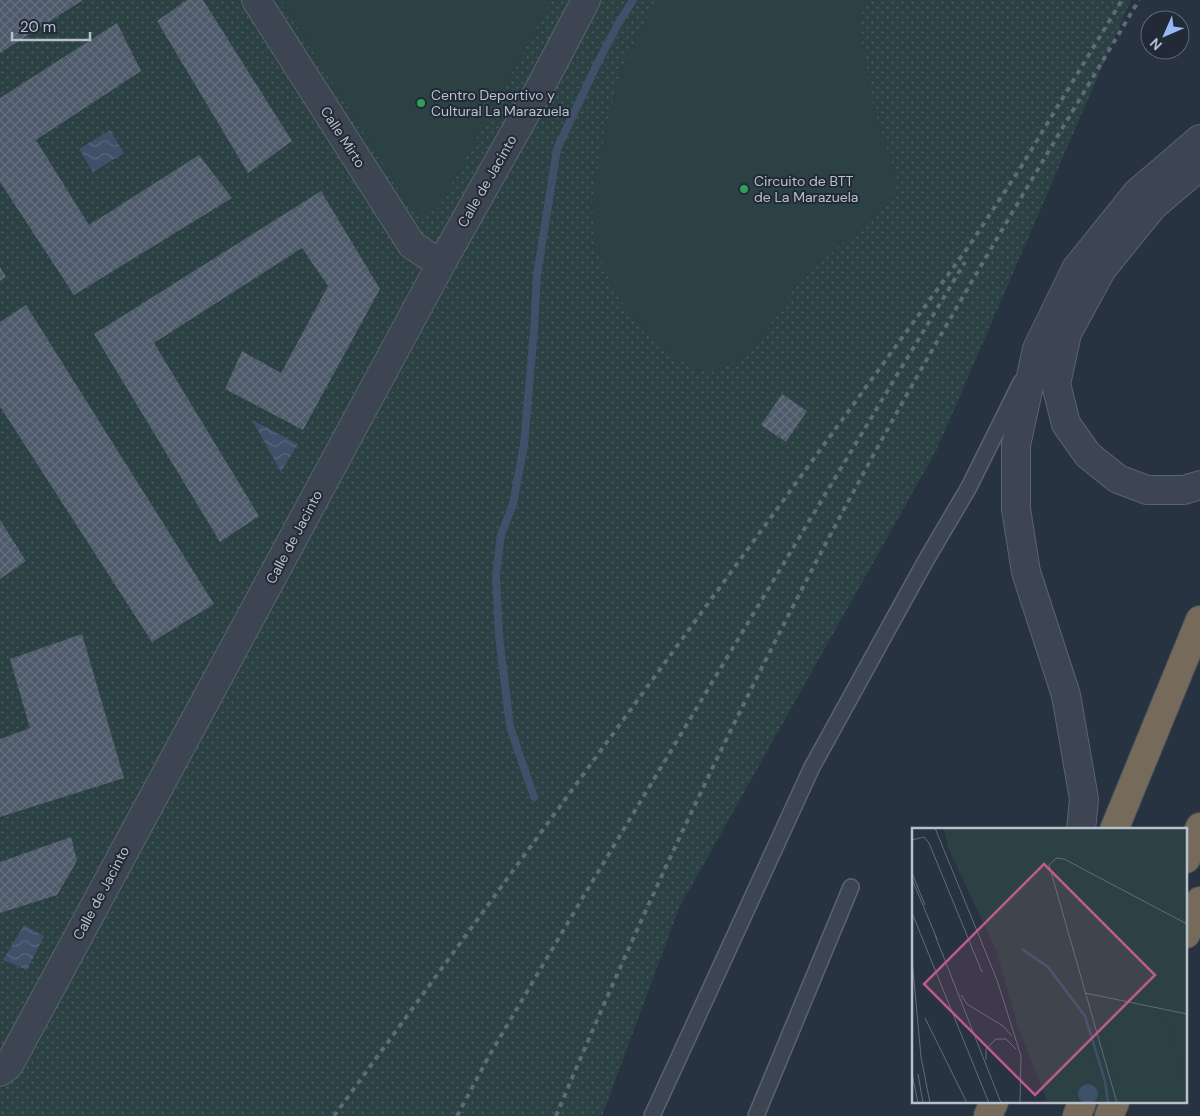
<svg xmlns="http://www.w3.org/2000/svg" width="1200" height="1116" viewBox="0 0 1200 1116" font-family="'DM Sans',sans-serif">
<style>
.grass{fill:url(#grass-dots)}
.garden{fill:#2b4143}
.water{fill:url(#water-waves)}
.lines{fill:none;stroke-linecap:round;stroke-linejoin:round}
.stream{stroke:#3f5069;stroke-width:8}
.building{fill:url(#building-cross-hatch)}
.service-casing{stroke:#5a636e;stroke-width:18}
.minor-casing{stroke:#5a636e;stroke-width:30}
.tertiary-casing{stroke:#5a636e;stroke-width:30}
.motorway-casing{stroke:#47505b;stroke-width:30}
.service{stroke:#3c4551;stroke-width:15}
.minor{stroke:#3c4551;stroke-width:28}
.tertiary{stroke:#3c4551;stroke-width:28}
.motorway{stroke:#766b5a;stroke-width:28}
.rail{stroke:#5f6977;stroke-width:4;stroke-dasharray:5 5;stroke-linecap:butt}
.leisure-dot{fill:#2e9e5b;stroke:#212a36;stroke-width:2}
.labels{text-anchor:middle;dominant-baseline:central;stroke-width:4;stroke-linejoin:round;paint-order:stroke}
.poi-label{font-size:14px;fill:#b9c0cb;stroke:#212a36;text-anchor:start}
.street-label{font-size:14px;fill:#b9c0cb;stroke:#212a36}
.inset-river{fill:none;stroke:#3f5069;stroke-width:2.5}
.inset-road{fill:none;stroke:#626b78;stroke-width:1}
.view{fill:#be5b88;fill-opacity:0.15;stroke:#be5b88;stroke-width:2.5}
.inset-edge{fill:none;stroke:#b9c0cb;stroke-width:2.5}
</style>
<defs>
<pattern id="grass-dots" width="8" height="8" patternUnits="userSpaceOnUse" patternTransform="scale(1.25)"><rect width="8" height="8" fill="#2b4143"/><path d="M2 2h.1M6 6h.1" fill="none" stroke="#485b5d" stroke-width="1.8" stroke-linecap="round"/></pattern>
<pattern id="water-waves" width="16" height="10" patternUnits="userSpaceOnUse" patternTransform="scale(1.25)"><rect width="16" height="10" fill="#3f5069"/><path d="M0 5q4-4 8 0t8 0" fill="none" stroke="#59677d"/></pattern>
<pattern id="building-cross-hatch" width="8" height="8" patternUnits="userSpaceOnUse" patternTransform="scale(1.25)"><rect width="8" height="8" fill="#4e5a6a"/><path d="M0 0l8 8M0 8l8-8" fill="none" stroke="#65707e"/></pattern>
</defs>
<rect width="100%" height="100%" fill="#283341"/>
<path class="grass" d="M 0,0 L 1131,0 L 937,449 L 679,908 L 602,1116 L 0,1116 Z"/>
<path class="garden" d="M 281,0 L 552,0 L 439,207 L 417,215 L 409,205 Z
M 656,0 L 865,0 L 859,26 L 873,106 L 897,178 L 891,199 L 796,285 L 761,339 L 750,352 L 737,361 L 720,369 L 694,370 L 653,340 L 617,296 L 594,243 L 592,202 L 605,130 L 623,66 Z"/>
<path class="water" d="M 110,130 L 124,153 L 93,172 L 79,149 Z
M 252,420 L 298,444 L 281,472 Z
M 24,925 L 44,936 L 27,970 L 3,960 Z"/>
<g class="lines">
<path class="stream" d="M 534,797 L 510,727 L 499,636 L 496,575 L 501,535 L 513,504 L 524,445 L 534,331 L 537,275 L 557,149 L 598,62 L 618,24 L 633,0"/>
</g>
<path class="building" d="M 0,0 L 83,0 L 0,53 Z
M 187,0 L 203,0 L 292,141 L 248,173 L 157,21 Z
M 117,23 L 141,71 L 36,140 L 89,225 L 199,155 L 232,198 L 74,295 L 0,182 L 0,98 Z
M 321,191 L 380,289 L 303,430 L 225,389 L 242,351 L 281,373 L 328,286 L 302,248 L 154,343 L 259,516 L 220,542 L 94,334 Z
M 0,267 L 6,277 L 0,281 Z
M 26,305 L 214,604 L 152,642 L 1,408 L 0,408 L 0,322 Z
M 782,394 L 807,411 L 786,442 L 761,425 Z
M 0,520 L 26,561 L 0,579 Z
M 82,634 L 124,778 L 0,817 L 0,739 L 30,728 L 10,659 Z
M 71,837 L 77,861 L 57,895 L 0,913 L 0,862 Z"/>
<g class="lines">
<g class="service-casing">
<path id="service" d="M 652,1116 L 812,767 L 925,562 L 969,487 L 1021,382
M 756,1116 L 851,887"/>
</g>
<g class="minor-casing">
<path id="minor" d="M 256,0 L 412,245 L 441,264
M 0,1072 L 9,1065 L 441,264 L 542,84 L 586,0"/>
</g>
<g class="tertiary-casing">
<path id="tertiary" d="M 1200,166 L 1153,206 L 1102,269 L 1067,333 L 1056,384 L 1066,424 L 1088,455 L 1118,479 L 1147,490 L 1184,490 L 1200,485
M 1081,830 L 1084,799 L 1066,695 L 1026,572 L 1016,509 L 1016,445 L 1037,349 L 1076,269 L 1137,193 L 1200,139"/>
</g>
<g class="motorway-casing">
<path id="motorway" d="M 1114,830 L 1200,620
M 1186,859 L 1200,827
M 1186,934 L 1200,901
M 988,1116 L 994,1102
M 1077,1116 L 1082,1102
M 1109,1116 L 1115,1102"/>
</g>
<use href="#service" class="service"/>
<use href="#minor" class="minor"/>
<use href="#tertiary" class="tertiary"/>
<use href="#motorway" class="motorway"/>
<path class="rail" d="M 334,1116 L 969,246 L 1021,167 L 1122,0
M 457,1116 L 489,1056 L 586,892 L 965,262
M 556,1116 C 646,902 745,692 856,487 C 945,322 1043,161 1139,0"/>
</g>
<g class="leisure-dot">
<circle cx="421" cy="103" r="5"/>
<circle cx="744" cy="189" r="5"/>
</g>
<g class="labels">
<g class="poi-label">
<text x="431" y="95">Centro Deportivo y<tspan x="431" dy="16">Cultural La Marazuela</tspan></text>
<text x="754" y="181">Circuito de BTT<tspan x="754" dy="16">de La Marazuela</tspan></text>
</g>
<g class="street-label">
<text transform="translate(343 137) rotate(57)">Calle Mirto</text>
<text transform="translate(487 181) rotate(-60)">Calle de Jacinto</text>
<text transform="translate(294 537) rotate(-62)">Calle de Jacinto</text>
<text transform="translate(101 893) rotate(-62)">Calle de Jacinto</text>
</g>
</g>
<g transform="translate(912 828)">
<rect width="275" height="275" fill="#283341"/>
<path d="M 32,0 L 275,0 L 275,275 L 136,275 L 105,196 L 85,124 L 36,20 Z" fill="#2b4143"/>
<path d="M 180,167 L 253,184 L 275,261 L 275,275 L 210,275 ZM 144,178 L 160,182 L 170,195 L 188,254 L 171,253 L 155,231 L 136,219 L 134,185 L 137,180 Z" fill="#2b4143"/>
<path d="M166 266a10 10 0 1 1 20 0a10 10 0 1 1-20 0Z" fill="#3f5069"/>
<path class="inset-river" d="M 110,121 L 136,139 L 173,188 L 193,253 L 196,275"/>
<path class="inset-road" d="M 23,0 L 85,152 L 109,228 L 108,275M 0,12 L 12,9 L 17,15 L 70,144M 0,45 L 13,77M 0,51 L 25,111M 0,85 L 77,275M 23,107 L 89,275M 0,131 L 9,229 L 18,275M 173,165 L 275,186M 49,167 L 55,176 L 91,198 L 100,208M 13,190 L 55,275M 74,232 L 74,221 L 84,211 L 94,211 L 104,221M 0,246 L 6,275M 6,246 L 11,275M 205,275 L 137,37 L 144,30 L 152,31 L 275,96"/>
<path class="view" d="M 132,36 L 243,147 L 123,267 L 12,156 Z"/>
<rect width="275" height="275" class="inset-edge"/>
</g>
<g transform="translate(1165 35) rotate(225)"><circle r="24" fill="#212a36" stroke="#5e6672"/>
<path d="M0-4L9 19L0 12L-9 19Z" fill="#96b9f3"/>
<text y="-8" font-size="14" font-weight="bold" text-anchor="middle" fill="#b9c0cb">N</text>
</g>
<path d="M12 32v8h78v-8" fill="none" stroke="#b9c0cb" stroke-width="2.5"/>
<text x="20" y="32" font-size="15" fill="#b9c0cb" stroke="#212a36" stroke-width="4" paint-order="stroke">20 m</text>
</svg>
